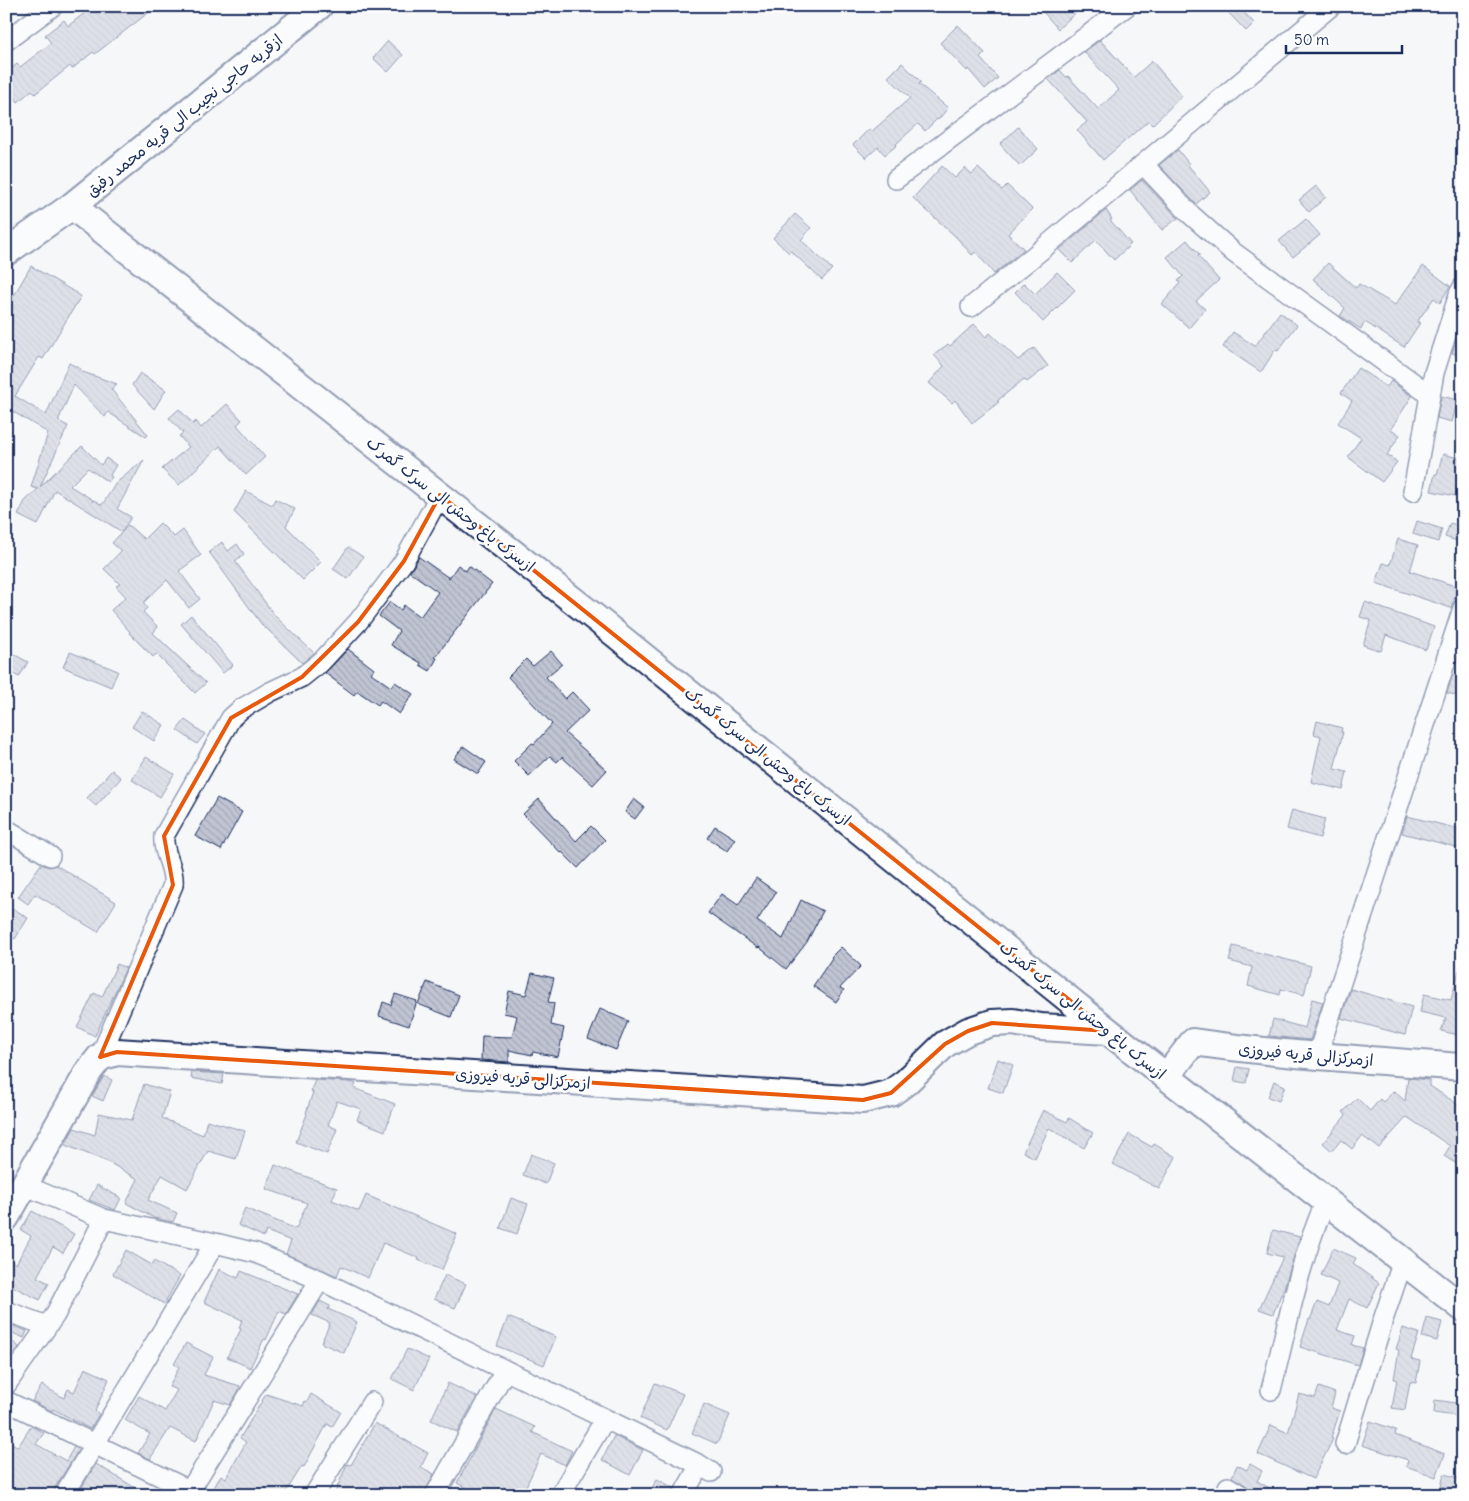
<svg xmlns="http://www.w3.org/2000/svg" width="1469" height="1501" viewBox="0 0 1469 1501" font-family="Delius,'Playpen Sans Arabic',sans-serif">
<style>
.building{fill:url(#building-back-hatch);stroke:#1b2f5e}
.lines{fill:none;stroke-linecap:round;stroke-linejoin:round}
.street-casing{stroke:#1b2f5e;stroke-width:22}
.secondary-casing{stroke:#1b2f5e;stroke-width:30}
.street{stroke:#fff;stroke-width:19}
.secondary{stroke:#fff;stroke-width:26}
.marked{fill:none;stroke:#e8590c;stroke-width:4;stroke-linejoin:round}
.labels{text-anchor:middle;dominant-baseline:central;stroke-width:5;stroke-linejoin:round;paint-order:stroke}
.street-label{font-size:16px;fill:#1b2f5e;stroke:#fff}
</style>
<defs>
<pattern id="building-back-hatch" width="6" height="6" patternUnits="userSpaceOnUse" patternTransform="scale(1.25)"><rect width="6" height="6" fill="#c0c4d3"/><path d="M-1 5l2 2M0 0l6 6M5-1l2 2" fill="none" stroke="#a4a9b8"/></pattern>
</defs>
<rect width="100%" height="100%" fill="#f6f7f9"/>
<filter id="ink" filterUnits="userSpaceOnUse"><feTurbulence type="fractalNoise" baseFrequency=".02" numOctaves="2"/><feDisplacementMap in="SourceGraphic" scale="10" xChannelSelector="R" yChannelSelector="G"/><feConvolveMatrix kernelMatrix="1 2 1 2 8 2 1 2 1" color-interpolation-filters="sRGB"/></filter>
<g filter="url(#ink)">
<path class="building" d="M 101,6 L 157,6 L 95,54 L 93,52 L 72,69 L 70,66 L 35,94 L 32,90 L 18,102 L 6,87 L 6,73 L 17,64 L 20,67 L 51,43 L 45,35 L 64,20 L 68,26 L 91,8 L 94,12 Z
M 1038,6 L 1083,6 L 1058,29 Z
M 1222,6 L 1238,6 L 1254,23 L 1246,31 Z
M 958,25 L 985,53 L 980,58 L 998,78 L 985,89 L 968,69 L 967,71 L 940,43 Z
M 1100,40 L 1134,77 L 1152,61 L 1182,96 L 1152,125 L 1148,121 L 1103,160 L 1077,130 L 1087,122 L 1048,79 L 1060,70 L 1066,77 L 1068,76 L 1098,109 L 1119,90 L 1084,52 Z
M 388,41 L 403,55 L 388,72 L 373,58 Z
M 902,63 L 921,82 L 919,84 L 948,108 L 938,120 L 937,119 L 925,131 L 918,124 L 896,144 L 897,145 L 885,155 L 878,147 L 866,158 L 853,145 L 869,129 L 871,132 L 910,98 L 888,77 Z
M 1018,127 L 1038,149 L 1020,166 L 1000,144 Z
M 1178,150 L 1189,164 L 1188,165 L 1210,192 L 1196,204 L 1159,165 Z
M 942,166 L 955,178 L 965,168 L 972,174 L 978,168 L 1002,190 L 1007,185 L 1032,209 L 1008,234 L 1024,249 L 994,274 L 976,252 L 972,255 L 956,237 L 913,198 Z
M 1142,180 L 1178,218 L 1162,230 L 1130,190 Z
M 1316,186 L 1326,197 L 1309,212 L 1299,200 Z
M 1106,210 L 1112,219 L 1110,220 L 1131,244 L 1114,260 L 1096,240 L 1072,263 L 1059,250 Z
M 795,214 L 811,228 L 801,240 L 832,269 L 822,280 L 791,251 L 789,253 L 773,238 Z
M 1306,219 L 1320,235 L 1293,257 L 1279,241 Z
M 1187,240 L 1200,255 L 1198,256 L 1219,280 L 1196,301 L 1205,309 L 1189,328 L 1162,304 L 1180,283 L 1178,281 L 1183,276 L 1167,257 Z
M 1328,263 L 1356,288 L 1359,284 L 1395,305 L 1423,266 L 1450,286 L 1440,303 L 1434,298 L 1417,322 L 1420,323 L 1404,347 L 1365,322 L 1361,329 L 1340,316 L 1345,308 L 1313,279 Z
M 31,266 L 81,296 L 43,359 L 39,357 L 15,396 L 46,415 L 69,363 L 81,369 L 80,371 L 117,384 L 111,389 L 148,435 L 146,437 L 108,412 L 105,417 L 74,385 L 58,421 L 68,426 L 40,487 L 82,446 L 101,465 L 106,458 L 116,465 L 110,475 L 112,477 L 108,482 L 88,468 L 70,486 L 93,500 L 92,502 L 94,500 L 102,505 L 116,483 L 144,460 L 117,509 L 131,517 L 122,532 L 55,490 L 38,525 L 18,515 L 25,501 L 38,489 L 31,487 L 48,433 L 7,408 L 6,410 L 6,309 Z
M 1057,272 L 1075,290 L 1043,322 L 1015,292 L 1024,283 L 1035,294 Z
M 1280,312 L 1297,325 L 1278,351 L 1275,350 L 1261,372 L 1223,347 L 1233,332 L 1255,346 Z
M 1463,319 L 1463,357 L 1452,353 Z
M 974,324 L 986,337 L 990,333 L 1018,360 L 1034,348 L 1048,366 L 1027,382 L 1024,379 L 997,401 L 999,402 L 972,423 L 955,400 L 952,403 L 929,383 L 944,366 L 934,355 L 948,344 L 950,346 Z
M 1358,368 L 1387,387 L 1391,381 L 1412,396 L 1391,429 L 1400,435 L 1387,455 L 1397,462 L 1382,482 L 1348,457 L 1361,438 L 1338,423 L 1352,401 L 1341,393 Z
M 140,373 L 166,390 L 154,409 L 132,385 Z
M 1441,396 L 1458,400 L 1452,422 L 1437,418 Z
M 227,404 L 242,420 L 237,425 L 265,457 L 246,475 L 220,446 L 179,485 L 162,469 L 189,447 L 179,436 L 183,433 L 169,418 L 179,409 L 193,424 L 196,421 L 201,428 Z
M 1443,454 L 1462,459 L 1460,467 L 1463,468 L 1463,482 L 1460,497 L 1431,491 L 1435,474 L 1437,474 Z
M 246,491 L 272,505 L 275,499 L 295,509 L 286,526 L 321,562 L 303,580 L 234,512 Z
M 1417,521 L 1442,529 L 1438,542 L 1413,534 Z
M 160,523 L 174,537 L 183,530 L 201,555 L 179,571 L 200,599 L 189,608 L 167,580 L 143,603 L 147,608 L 143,612 L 158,627 L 153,633 L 206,683 L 195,693 L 156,654 L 153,657 L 129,633 L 130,632 L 111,610 L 126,597 L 116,586 L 120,584 L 104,569 L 121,551 L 112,543 L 128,525 L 144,539 Z
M 1450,523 L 1463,527 L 1463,543 L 1445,537 Z
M 1398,539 L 1418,545 L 1410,571 L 1458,587 L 1451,608 L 1376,583 L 1383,563 L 1390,565 Z
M 222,542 L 228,551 L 237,544 L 244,554 L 235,561 L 275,616 L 314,653 L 302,663 L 266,628 L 265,629 L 209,552 Z
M 348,547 L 363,557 L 348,579 L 333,569 Z
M 419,557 L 449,578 L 458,565 L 466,571 L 469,566 L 492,584 L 435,657 L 437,658 L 430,671 L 420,665 L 421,663 L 391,645 L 399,631 L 379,616 L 390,602 L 401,610 L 404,605 L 420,617 L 438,592 L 410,572 Z
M 1365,602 L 1434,627 L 1426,650 L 1386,635 L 1381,651 L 1363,645 L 1371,620 L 1360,617 Z
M 191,615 L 233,665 L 223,673 L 181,624 Z
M 348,649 L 374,669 L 371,673 L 391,687 L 395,682 L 413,694 L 399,714 L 381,701 L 378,705 L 357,691 L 354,695 L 325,673 Z
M 6,650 L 28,662 L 19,677 L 6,670 Z
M 551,651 L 562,664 L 546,677 L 565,699 L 572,692 L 589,710 L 565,733 L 607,770 L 593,785 L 562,757 L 557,762 L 550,756 L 529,776 L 514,761 L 532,743 L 534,744 L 552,724 L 508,677 L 526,659 L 533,666 Z
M 70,652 L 118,671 L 111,687 L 63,667 Z
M 1453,674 L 1463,677 L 1463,697 L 1447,693 Z
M 142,711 L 164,725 L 154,741 L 132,727 Z
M 185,720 L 205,734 L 197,744 L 177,730 Z
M 1317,721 L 1342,728 L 1341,732 L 1343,732 L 1334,769 L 1347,772 L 1343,790 L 1311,782 L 1321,736 L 1314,734 Z
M 463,746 L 486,762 L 478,774 L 454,759 Z
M 146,757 L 174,774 L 160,797 L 132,780 Z
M 112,770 L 121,778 L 96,806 L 87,798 Z
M 217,798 L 242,812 L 221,850 L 195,836 Z
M 539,799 L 576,841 L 591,826 L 605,840 L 578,868 L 562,852 L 561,853 L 523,814 Z
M 634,799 L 644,807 L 635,819 L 625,812 Z
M 1292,810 L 1325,819 L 1320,838 L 1287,829 Z
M 1407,816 L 1463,830 L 1463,849 L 1402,833 Z
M 715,826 L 735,839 L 727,851 L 707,838 Z
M 41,864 L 49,867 L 56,865 L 116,902 L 98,932 L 35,894 L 28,904 L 18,897 Z
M 756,878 L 776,892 L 757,921 L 783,939 L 801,900 L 823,911 L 807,942 L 786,969 L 759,947 L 758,948 L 708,913 L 722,894 L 738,905 Z
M 14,909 L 28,918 L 15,939 L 6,933 L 6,922 Z
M 1233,946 L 1311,966 L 1304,995 L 1281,989 L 1280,995 L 1248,986 L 1252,967 L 1229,961 Z
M 841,947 L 861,966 L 840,988 L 844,990 L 836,1002 L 813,986 L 832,958 L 831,957 Z
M 117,964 L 126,968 L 95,1036 L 77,1027 L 94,993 L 102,997 Z
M 1459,970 L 1463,971 L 1463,1036 L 1441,1031 L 1446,1018 L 1420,1012 L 1424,994 L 1451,1000 Z
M 532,973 L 554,978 L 548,1002 L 554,1003 L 551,1025 L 564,1028 L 558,1057 L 533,1052 L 532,1055 L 509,1050 L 509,1062 L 481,1060 L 482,1036 L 512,1037 L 517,1016 L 504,1013 L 509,991 L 526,995 Z
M 427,982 L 459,995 L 451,1017 L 418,1004 Z
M 1351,989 L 1412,1007 L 1405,1035 L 1341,1018 Z
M 395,994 L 417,1001 L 409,1026 L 379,1016 L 383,1002 L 391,1005 Z
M 1312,999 L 1323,1002 L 1310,1040 L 1269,1036 L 1273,1019 L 1305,1028 Z
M 600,1009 L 628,1021 L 616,1050 L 588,1039 Z
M 998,1059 L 1013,1065 L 1003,1093 L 988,1088 Z
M 1237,1067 L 1249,1069 L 1246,1083 L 1234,1081 Z
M 192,1072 L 224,1074 L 222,1084 L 191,1078 Z
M 104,1076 L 112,1080 L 103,1101 L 92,1096 Z
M 1408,1078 L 1430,1080 L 1430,1086 L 1463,1108 L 1463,1168 L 1444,1156 L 1450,1146 L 1407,1117 L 1379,1148 L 1362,1136 L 1352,1149 L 1341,1140 L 1332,1151 L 1323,1143 L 1346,1115 L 1343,1112 L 1357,1098 L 1370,1111 L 1380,1099 L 1383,1102 L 1394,1091 L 1405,1101 Z
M 315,1080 L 350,1082 L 356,1084 L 354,1088 L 395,1104 L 385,1131 L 357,1120 L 361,1109 L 337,1101 L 328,1125 L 337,1129 L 327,1154 L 296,1142 L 307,1114 L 306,1113 L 313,1092 L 311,1091 Z
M 1274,1081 L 1285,1086 L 1279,1101 L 1268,1097 Z
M 144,1084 L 170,1092 L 162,1118 L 203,1135 L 207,1120 L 245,1131 L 236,1159 L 208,1151 L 187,1189 L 162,1175 L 148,1200 L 177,1213 L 173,1222 L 154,1218 L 126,1203 L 138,1179 L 108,1162 L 65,1145 L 74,1128 L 95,1135 L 99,1113 L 132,1120 Z
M 1043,1110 L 1067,1122 L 1069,1118 L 1093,1133 L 1084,1148 L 1049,1128 L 1035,1158 L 1023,1152 Z
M 1129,1134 L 1152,1147 L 1154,1144 L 1176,1157 L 1159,1189 L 1113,1164 Z
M 531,1154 L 554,1163 L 546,1184 L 523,1175 Z
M 275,1165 L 337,1188 L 332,1200 L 359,1211 L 366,1195 L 457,1234 L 442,1270 L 418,1260 L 419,1258 L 383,1243 L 368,1278 L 341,1266 L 337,1276 L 286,1254 L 291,1241 L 266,1231 L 264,1237 L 238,1225 L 245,1208 L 296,1229 L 307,1203 L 266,1189 Z
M 97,1185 L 121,1198 L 115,1210 L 89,1200 Z
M 511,1198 L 528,1204 L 517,1234 L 500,1228 Z
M 32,1211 L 74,1234 L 63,1253 L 53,1247 L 37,1277 L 49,1283 L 40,1300 L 6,1283 L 6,1258 L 16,1264 L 31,1236 L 21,1230 Z
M 1273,1230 L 1300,1237 L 1284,1288 L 1273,1314 L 1259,1309 L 1283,1257 L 1267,1253 Z
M 1333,1248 L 1356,1258 L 1353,1264 L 1379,1283 L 1367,1308 L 1349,1299 L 1337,1330 L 1355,1336 L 1352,1345 L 1363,1348 L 1358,1365 L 1300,1347 L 1309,1319 L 1310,1320 L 1317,1302 L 1329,1307 L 1338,1283 L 1321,1275 Z
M 126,1250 L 152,1265 L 154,1261 L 180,1276 L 164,1304 L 113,1274 Z
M 219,1269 L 238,1278 L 241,1271 L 298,1294 L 286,1314 L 279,1311 L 266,1340 L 264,1339 L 250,1368 L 227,1357 L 241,1329 L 239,1328 L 242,1320 L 204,1302 Z
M 445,1275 L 466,1284 L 455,1308 L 434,1299 Z
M 320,1301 L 330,1306 L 328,1309 L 357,1322 L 344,1353 L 321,1343 L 330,1323 L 312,1315 Z
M 508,1317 L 556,1337 L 544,1365 L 497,1346 Z
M 1427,1318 L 1442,1322 L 1437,1341 L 1422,1337 Z
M 6,1323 L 27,1331 L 24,1338 L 6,1330 Z
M 1403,1328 L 1419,1333 L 1411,1359 L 1420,1361 L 1416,1383 L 1410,1382 L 1405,1410 L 1392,1408 L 1397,1379 L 1394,1379 L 1399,1350 L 1396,1349 Z
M 13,1342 L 19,1347 L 6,1365 L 6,1352 Z
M 186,1343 L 213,1357 L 204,1375 L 240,1386 L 238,1392 L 230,1405 L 214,1400 L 196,1441 L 170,1428 L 150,1459 L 138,1453 L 150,1434 L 125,1420 L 139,1396 L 165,1411 L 177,1390 L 169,1387 L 179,1367 L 174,1364 Z
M 407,1349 L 429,1359 L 414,1390 L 392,1379 Z
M 85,1368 L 109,1379 L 95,1411 L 99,1414 L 90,1429 L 53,1409 L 52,1411 L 32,1401 L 42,1385 L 64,1398 L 68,1389 L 74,1392 Z
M 448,1383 L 477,1397 L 457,1432 L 431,1420 Z
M 655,1383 L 683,1394 L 667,1430 L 640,1418 Z
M 1319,1387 L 1335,1393 L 1331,1408 L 1340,1411 L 1331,1438 L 1333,1439 L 1313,1479 L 1258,1454 L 1271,1425 L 1288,1433 L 1299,1394 L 1315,1398 Z
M 266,1394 L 303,1406 L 305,1401 L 307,1402 L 311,1394 L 341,1412 L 332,1427 L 327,1424 L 304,1467 L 302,1466 L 284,1495 L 210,1495 L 221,1475 L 226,1478 L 246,1442 L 240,1438 Z
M 1435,1400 L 1463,1404 L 1463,1417 L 1434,1413 Z
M 704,1404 L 730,1415 L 717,1444 L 692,1433 Z
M 496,1409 L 535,1427 L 532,1432 L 572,1451 L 565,1465 L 541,1454 L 522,1495 L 480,1495 L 457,1483 Z
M 1370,1421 L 1396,1430 L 1395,1435 L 1445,1454 L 1436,1477 L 1406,1466 L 1408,1460 L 1362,1445 Z
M 375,1423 L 428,1453 L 421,1467 L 434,1474 L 424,1495 L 334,1495 L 347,1464 L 351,1465 Z
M 31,1426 L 44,1433 L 36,1444 L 66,1461 L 74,1447 L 79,1449 L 54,1489 L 53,1495 L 6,1495 L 6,1439 L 18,1447 Z
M 614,1436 L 643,1450 L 630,1475 L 602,1460 Z
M 96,1464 L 147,1495 L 77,1495 Z
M 1250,1464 L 1262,1471 L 1257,1481 L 1282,1495 L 1254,1495 L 1247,1486 L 1232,1477 L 1237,1465 L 1247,1470 Z
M 1444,1474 L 1463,1479 L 1463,1492 L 1441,1486 Z
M 657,1479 L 674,1488 L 672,1495 L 648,1495 Z"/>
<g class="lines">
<g class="street-casing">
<path id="street" d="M 6,41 L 53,6
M 1143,164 L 1189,213 L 1233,252 L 1430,395
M 896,179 L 1127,6
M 971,307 L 1040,251 L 1331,6
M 1413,491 L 1434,373 L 1459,294 L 1463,287
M 6,829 L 50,856
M 1317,1056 L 1463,608
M 100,1057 L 173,885 C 175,867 162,853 164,836 L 231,718 L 241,709 L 270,692 L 302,677 L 322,661 L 358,622 L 404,561 L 440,495
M 24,1185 L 104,1219 L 215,1243 L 256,1253 L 320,1280 L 700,1465 L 711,1472
M 6,1311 L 47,1326
M 6,1385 L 55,1315 L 104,1219
M 1271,1390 C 1287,1327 1299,1261 1326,1201
M 6,1401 L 199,1495
M 1345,1444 L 1384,1317 L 1403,1261
M 1228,1487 L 1241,1495
M 64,1495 L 215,1243
M 187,1495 L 320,1280
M 314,1495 L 372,1402
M 435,1495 L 505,1371
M 560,1495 L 605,1419
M 683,1495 L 700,1465"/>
</g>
<g class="secondary-casing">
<path id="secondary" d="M 72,206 L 598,620 L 1108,1031 L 1463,1308
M 6,252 L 72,206 L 319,6
M 1167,1076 L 1193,1042 C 1282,1055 1372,1060 1463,1067
M 6,1217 L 89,1071 L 100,1057 L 117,1052 L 863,1100 L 891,1093 L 906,1082 L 945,1044 L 968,1031 L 992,1023 L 1013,1022 L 1041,1027 L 1108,1031"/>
</g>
<use href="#street" class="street"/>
<use href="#secondary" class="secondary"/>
</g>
</g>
<path d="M0 0H1469V1501H0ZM 440,495 L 1108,1031 L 992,1023 L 968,1031 L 945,1044 L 891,1093 L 863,1100 L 117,1052 L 100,1057 L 173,885 L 164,836 L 231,718 L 302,677 L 358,622 L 404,561 Z" fill="#f6f7f9" fill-opacity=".55" fill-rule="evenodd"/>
<path class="marked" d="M 440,495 L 1108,1031 L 992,1023 L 968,1031 L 945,1044 L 891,1093 L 863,1100 L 117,1052 L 100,1057 L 173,885 L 164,836 L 231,718 L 302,677 L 358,622 L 404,561 Z"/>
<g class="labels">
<g class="street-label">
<text transform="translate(184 115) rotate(-39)">ازقریه حاجی نجیب الی قریه محمد رفیق</text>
<text transform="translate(451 504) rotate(38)">ازسرک باغ وحش الی سرک گمرک</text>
<text transform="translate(768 756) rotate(39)">ازسرک باغ وحش الی سرک گمرک</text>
<text transform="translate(1083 1010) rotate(39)">ازسرک باغ وحش الی سرک گمرک</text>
<text transform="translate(1306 1054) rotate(5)">ازمرکزالی قریه فیروزی</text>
<text transform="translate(523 1078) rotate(4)">ازمرکزالی قریه فیروزی</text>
</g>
</g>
<rect width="1469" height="1501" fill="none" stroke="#fff" stroke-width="25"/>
<rect x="12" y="12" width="1444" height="1476" fill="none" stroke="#1b2f5e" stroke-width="2" filter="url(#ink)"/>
<path d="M1286 45v8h116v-8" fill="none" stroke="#1b2f5e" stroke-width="2.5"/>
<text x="1294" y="45" font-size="15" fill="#1b2f5e" stroke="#ffffff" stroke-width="4" paint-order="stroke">50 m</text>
</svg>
